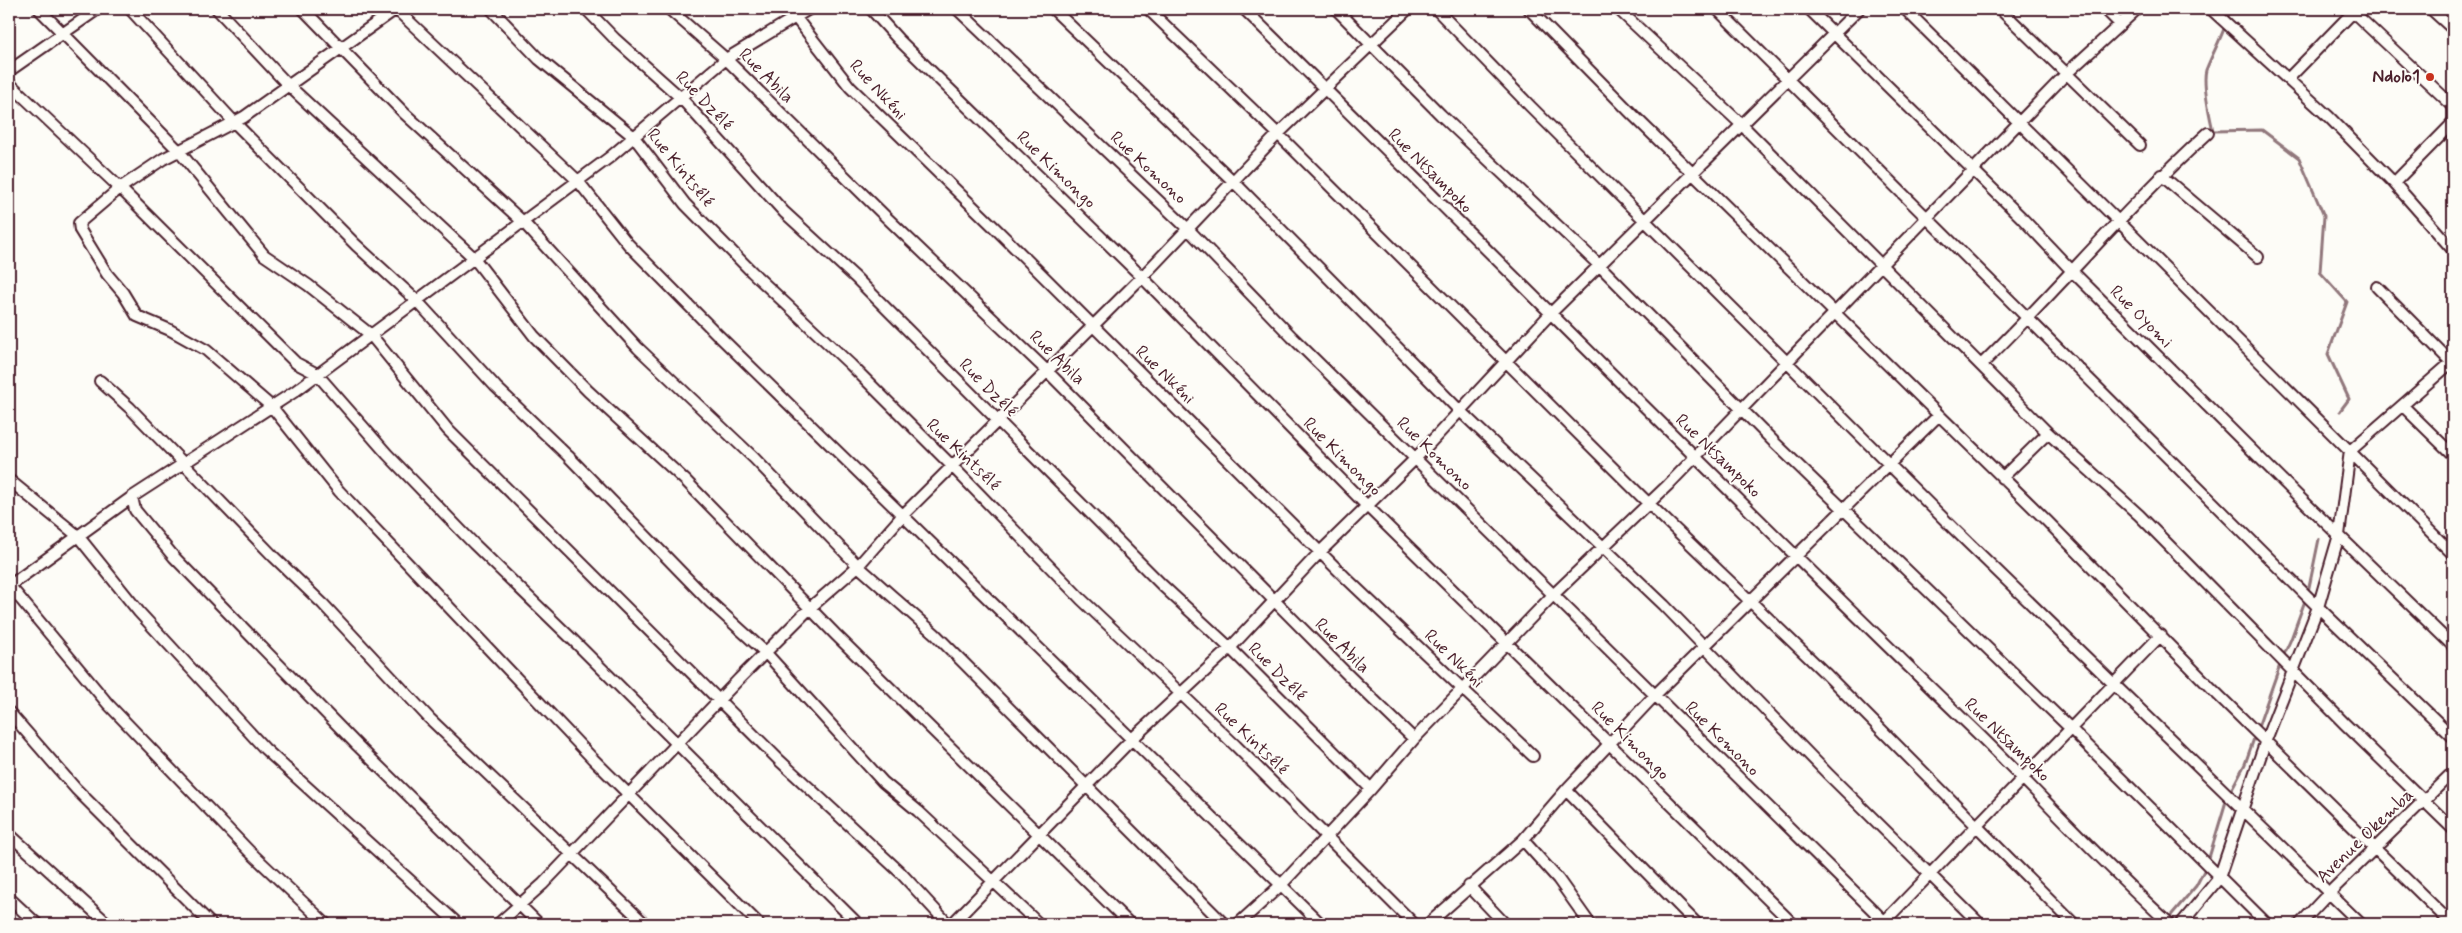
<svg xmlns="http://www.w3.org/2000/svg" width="2462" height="933" viewBox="0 0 2462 933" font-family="Mynerve,sans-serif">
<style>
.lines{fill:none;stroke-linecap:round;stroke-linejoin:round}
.stream{stroke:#91777b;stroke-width:3}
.minor-casing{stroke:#4a1f2b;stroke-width:14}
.minor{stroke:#fdfcf7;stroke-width:10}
.poi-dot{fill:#c8321e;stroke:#fdfcf7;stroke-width:2}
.labels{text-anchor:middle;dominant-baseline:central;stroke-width:4;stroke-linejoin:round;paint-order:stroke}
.street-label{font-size:18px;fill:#4a1f2b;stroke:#fdfcf7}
.poi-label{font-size:18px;font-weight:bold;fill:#4a1f2b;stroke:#fdfcf7;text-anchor:end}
</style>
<rect width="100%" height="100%" fill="#fdfcf7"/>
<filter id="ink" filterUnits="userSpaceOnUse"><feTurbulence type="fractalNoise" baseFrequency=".02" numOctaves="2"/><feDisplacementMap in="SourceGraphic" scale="10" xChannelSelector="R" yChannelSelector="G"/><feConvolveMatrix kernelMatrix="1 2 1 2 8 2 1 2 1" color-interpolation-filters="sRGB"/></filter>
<g filter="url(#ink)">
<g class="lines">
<path class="stream" d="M 2230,9 C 2226,31 2214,49 2206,70 C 2202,84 2210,117 2213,131 L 2262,130 L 2299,158 L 2324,216 L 2320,272 L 2347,302 L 2328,354 L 2349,399 L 2340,411
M 2308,592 L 2319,539
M 2230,792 L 2245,764 L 2282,659 L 2291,639 L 2306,598
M 2208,861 L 2227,798
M 2167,920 L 2196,886 L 2206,867"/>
<g class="minor-casing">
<path id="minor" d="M 39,9 L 178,150 L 264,255 L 308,285 L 371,335 L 448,430 L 780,761 L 900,872 L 948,924
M 130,9 L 234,122 L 356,245 L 417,301 L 496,387 L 568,456 L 710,602 L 765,652 L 883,782 L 918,811 L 1039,924
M 217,9 L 288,85 L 474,258 L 534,336 L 588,391 L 686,481 L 836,635 L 1130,924
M 303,9 L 404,113 L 523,222 L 638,348 L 754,458 L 858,566 L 935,634 L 1224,924
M 396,9 L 244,117 L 163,159 L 120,188 L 79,223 L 80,230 L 107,274 L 123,293 L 137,316 L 170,330 L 206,350 L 272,407 L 339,491 L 593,759 L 759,924
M 396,9 L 578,181 L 628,244 L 717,334 L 1321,924
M 491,9 L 539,59 L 634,137 L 685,204 L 752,272 L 851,365 L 952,466 L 1081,599 L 1236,746 L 1414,924
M 586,9 L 615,39 L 681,98 L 784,212 L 855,277 L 1163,586 L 1230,648 L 1371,789
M 669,9 L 726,59 L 887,218 L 1047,371 L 1347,674 L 1414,739
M 785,9 L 796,18 L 850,87 L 997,230 L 1347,579 L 1533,756
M 871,9 L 898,39 L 1142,277 L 1367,506 L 1793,924
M 957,9 L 1188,229 L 1292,337 L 1887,924
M 1053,9 L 1233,181 L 1459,410 L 1664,605 L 1828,774 L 1980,924
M 1148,9 L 1278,134 L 1649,504 L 1825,673 L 2074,924
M 1244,9 C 1485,246 1722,487 1966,722 C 2035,788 2099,860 2170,924
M 1336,9 L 1441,115 L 1599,265 L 1774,442 L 2070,728 L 2267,924
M 1436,9 L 1530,106 L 1954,529 L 2361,924
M 1529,9 L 1631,113 L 2047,521 L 2213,690 L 2452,924
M 1618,9 L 1742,125 L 2048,433 L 2139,515 L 2345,724 L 2453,829
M 1717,9 L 2318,607 L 2453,737
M 1809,9 L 2021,217 L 2072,271 L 2298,496 L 2453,646
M 1905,9 L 2453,554
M 2000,9 L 2140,145
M 2105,9 L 2120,24
M 2211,9 L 2329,117 L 2394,183 L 2453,250
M 2350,9 L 2453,106
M 2431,9 L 2453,29
M 9,71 L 98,9
M 2288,79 L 2356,9
M 9,83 L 120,188 L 296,363 L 317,374 L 387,454 L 474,544 L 573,640 L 858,924
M 2161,175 L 2258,257
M 2394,183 L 2453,123
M 2377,287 L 2453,364
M 1982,364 C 2059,289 2128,205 2208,133
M 100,381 L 130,408 L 274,557 L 323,604 L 429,718 L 645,924
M 2403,406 L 2453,455
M 2002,478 L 2048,433
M 9,480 L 78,536 L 139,612 L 265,749 L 458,924
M 132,497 L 135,510 L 174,557 L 357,745 L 539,924
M 9,585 L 108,704 L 249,851 L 326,924
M 9,586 L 132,497 L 294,392 L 610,157 L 726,59 L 809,9
M 9,712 L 76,789 L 211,924
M 1566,790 L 1697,924
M 9,834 L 108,924
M 1523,840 L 1558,879 L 1590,924
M 1469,886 L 1505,924
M 9,898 L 37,924
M 498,924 L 543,884 L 739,679 L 811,607 L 858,566 L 902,516 L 1142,277 L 1278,134 L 1408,9
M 952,924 L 1132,739 L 1230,648 L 1320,552 L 1415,459 L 1552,312 L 1859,9
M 1238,924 L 1281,885 L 1371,789 L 1414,739 L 1553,595 L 1668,485 L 2067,73 L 2137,9
M 1428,924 L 1523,840 L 1566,790 L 1655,695 L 1939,415
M 1882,924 L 2161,635
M 2181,924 L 2219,878 L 2266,740 L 2318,607 L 2339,535 L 2350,451 L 2453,361
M 2300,924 L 2329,893 L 2453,772"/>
</g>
<use href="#minor" class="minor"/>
</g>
</g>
<circle class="poi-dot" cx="2430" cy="77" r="5"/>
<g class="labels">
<g class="street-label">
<text transform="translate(766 76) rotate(45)">Rue Abila</text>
<text transform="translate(878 90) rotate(47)">Rue Nkéni</text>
<text transform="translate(704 101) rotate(46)">Rue Dzélé</text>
<text transform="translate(680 168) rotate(51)">Rue Kintsélé</text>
<text transform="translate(1148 168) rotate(43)">Rue Komono</text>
<text transform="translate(1056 170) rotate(44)">Rue Kimongo</text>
<text transform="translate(1430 171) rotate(45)">Rue Ntsampoko</text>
<text transform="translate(2141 317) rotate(45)">Rue Oyomi</text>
<text transform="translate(1057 358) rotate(44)">Rue Abila</text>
<text transform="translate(1165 375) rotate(44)">Rue Nkéni</text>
<text transform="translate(988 388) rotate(45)">Rue Dzélé</text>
<text transform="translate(1434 454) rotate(44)">Rue Komono</text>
<text transform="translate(963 455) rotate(44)">Rue Kintsélé</text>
<text transform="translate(1718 456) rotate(44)">Rue Ntsampoko</text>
<text transform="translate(1342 457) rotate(45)">Rue Kimongo</text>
<text transform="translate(1342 646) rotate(45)">Rue Abila</text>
<text transform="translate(1454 659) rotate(44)">Rue Nkéni</text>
<text transform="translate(1277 672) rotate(45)">Rue Dzélé</text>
<text transform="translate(1251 739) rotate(44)">Rue Kintsélé</text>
<text transform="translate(1722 739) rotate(45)">Rue Komono</text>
<text transform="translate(2007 740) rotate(44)">Rue Ntsampoko</text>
<text transform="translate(1630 741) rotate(45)">Rue Kimongo</text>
<text transform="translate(2365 836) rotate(-44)">Avenue Okemba</text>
</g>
<g class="poi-label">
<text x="2420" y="77">Ndolo1</text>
</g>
</g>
<rect width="2462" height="933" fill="none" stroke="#fdfcf7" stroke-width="30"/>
<rect x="15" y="15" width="2432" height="903" fill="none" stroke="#4a1f2b" stroke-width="2" filter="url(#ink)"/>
</svg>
